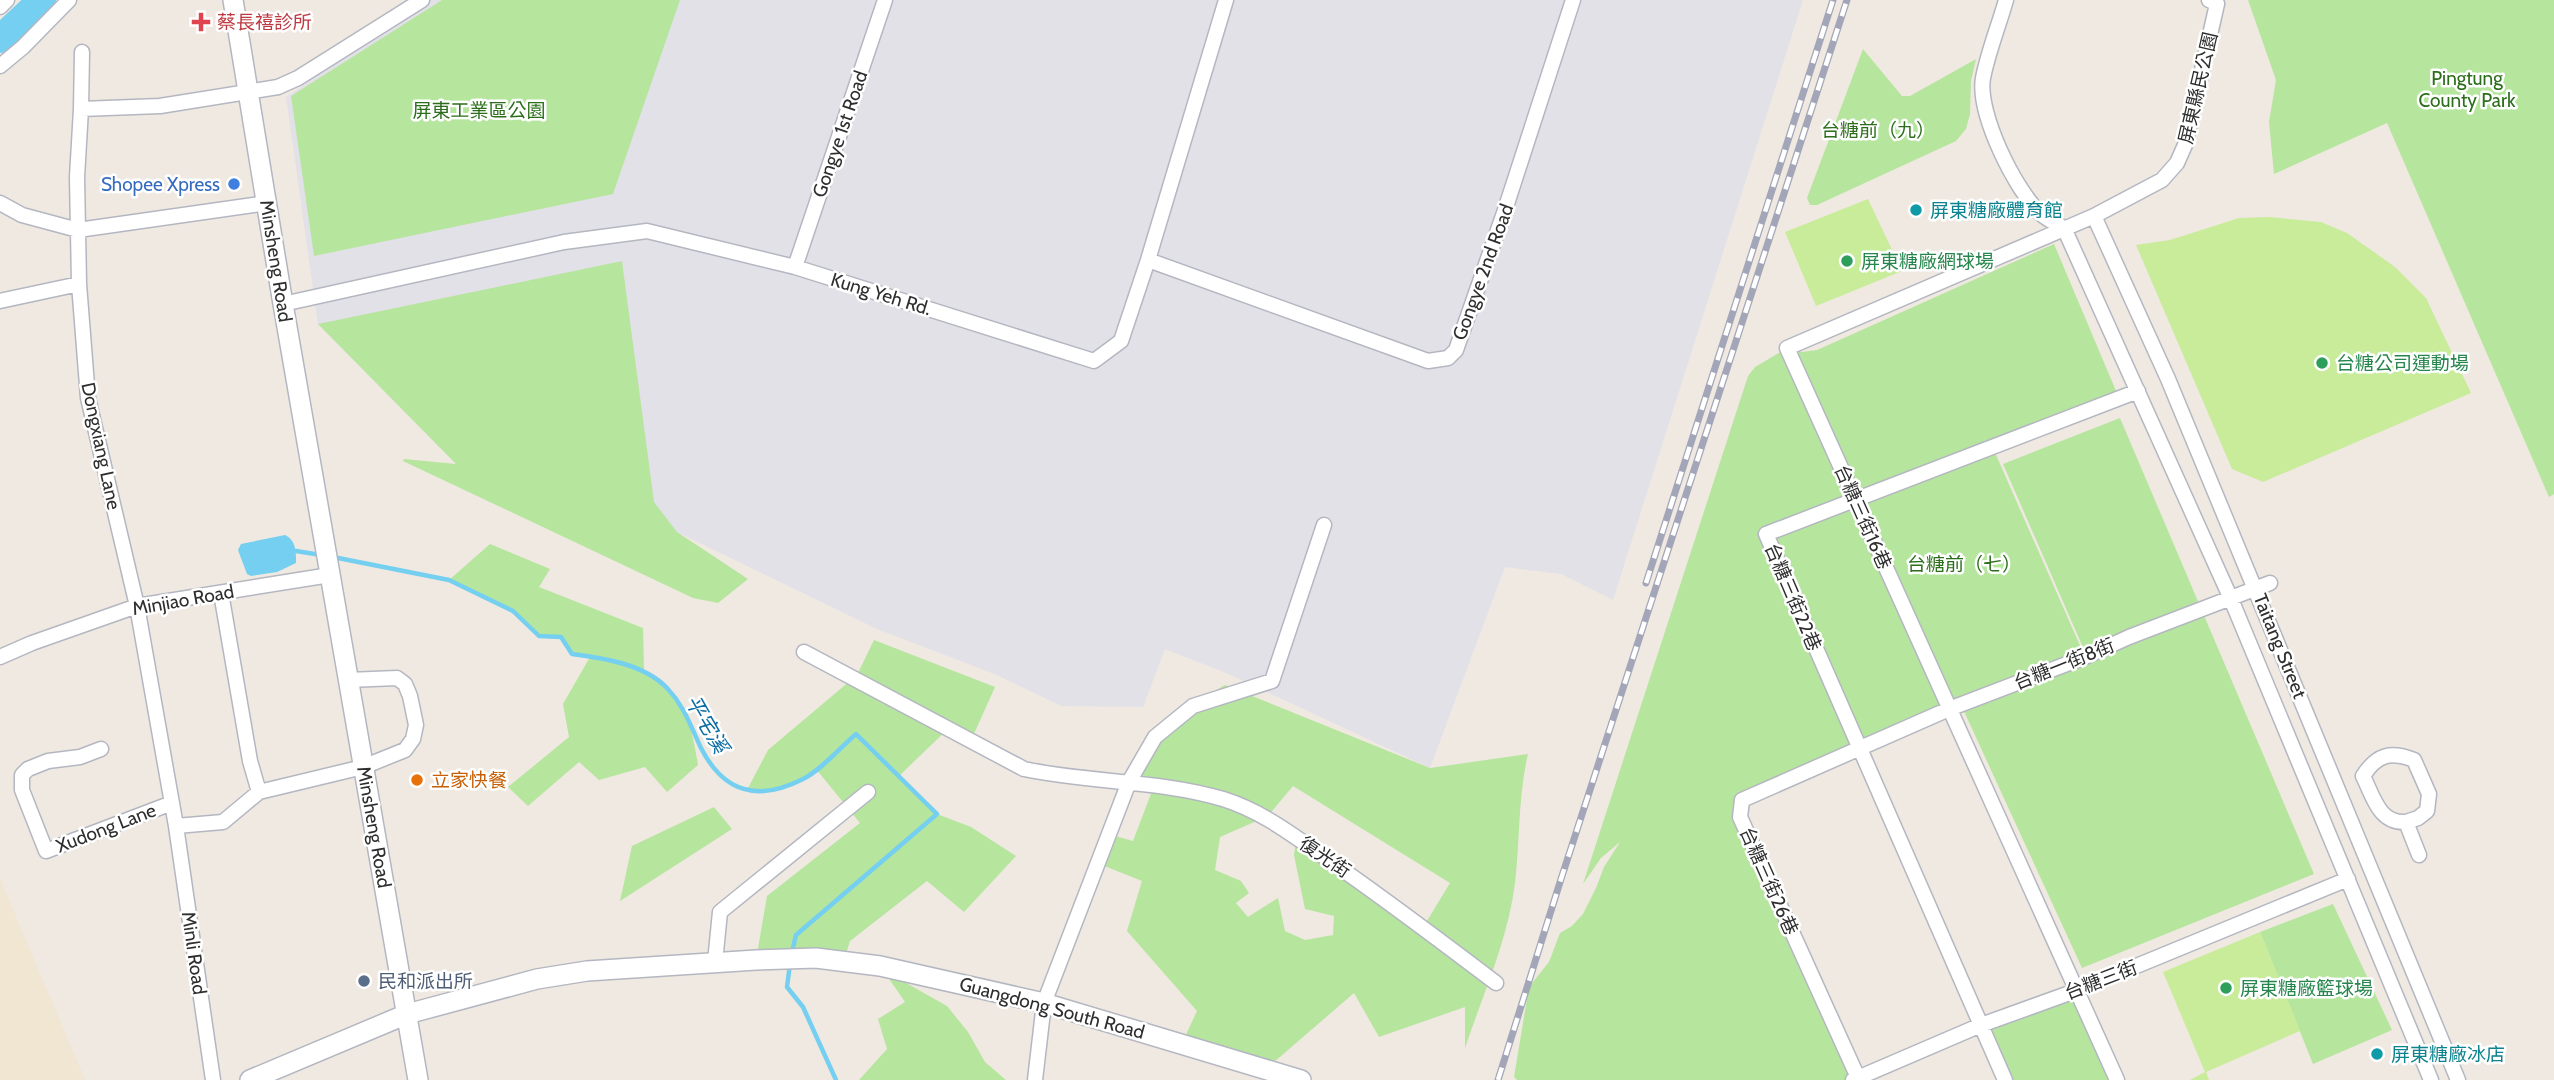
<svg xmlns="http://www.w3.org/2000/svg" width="2554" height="1080" viewBox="0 0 2554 1080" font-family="Cabin,'Noto Sans TC',sans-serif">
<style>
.industrial{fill:#e3e1e8}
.education{fill:#f0e6d1}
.green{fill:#b6e59e;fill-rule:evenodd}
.pitch{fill:#c9ec9a}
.water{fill:#75cff0}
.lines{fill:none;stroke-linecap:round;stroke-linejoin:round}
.stream{stroke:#75cff0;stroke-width:4.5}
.river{stroke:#75cff0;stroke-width:28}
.street-casing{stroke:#b4b7c1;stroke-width:17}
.secondary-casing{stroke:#b4b7c1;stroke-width:22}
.street{stroke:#fff;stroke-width:14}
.secondary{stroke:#fff;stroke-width:19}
.rail-casing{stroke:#a3a6b8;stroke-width:7}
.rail{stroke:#fff;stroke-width:4.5;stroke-dasharray:13;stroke-linecap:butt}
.health-dot{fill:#e0444e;stroke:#fff;stroke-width:2.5}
.shop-dot{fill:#3f7fe0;stroke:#fff;stroke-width:2.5}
.culture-dot{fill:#0f9aa8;stroke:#fff;stroke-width:2.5}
.leisure-dot{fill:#2e9e5b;stroke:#fff;stroke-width:2.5}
.food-dot{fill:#e8710a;stroke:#fff;stroke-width:2.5}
.service-dot{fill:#5c6f8a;stroke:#fff;stroke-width:2.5}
.labels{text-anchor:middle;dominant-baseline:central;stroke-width:5;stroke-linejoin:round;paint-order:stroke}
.health-label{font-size:19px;fill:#be3a42;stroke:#fff;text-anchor:start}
.park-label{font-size:19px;fill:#2c6e1b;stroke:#fff}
.street-label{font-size:19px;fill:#2e2e2e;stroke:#fff}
.shop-label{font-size:19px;fill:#366cbe;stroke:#fff;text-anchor:end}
.culture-label{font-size:19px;fill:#0d838f;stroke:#fff;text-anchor:start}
.leisure-label{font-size:19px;fill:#27864d;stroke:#fff;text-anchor:start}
.food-label{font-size:19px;fill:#c56008;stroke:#fff;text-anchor:start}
.service-label{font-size:19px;fill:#4e5e75;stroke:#fff;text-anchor:start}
.water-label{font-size:21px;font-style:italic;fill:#0d6fa3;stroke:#fff}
</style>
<rect width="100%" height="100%" fill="#efe9e1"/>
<path class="industrial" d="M 429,0 L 1803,0 L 1613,600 L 1561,574 L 1505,567 L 1430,768 L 1226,673 L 1165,649 L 1143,707 L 1061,706 L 997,675 L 877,629 L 677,532 L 457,465 L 318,324 L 286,97 Z"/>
<path class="education" d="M 0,879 L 85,1080 L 0,1080 Z"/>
<path class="green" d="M 442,0 L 680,0 L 613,194 L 314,256 L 291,96 Z
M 2248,0 L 2554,0 L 2554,494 L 2549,497 L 2387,123 L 2274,174 L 2269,122 L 2276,80 Z
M 1863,49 L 1902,96 L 1910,96 L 1976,59 L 1971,81 L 1970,114 L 1966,129 L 1956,141 L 1817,205 L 1810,205 L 1807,198 Z
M 2054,244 L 2119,398 L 1993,448 L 2085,657 L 1742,800 L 1741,817 L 1853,1080 L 1517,1080 L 1514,1077 L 1529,987 L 1549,962 L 1560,933 L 1572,926 L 1583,914 L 1596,888 L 1604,867 L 1620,842 L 1601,858 L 1583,884 L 1748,376 L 1755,367 L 1787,348 L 1802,352 L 1817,350 Z
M 622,261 L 654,502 L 677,532 L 748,579 L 718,603 L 693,598 L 403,461 L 404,459 L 456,464 L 318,324 Z
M 2120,418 L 2314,874 L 2082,968 L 1962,707 L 2088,659 L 2003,464 Z
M 490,544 L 550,569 L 539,587 L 643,628 L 644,671 C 685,702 690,716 698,765 L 667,792 L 645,767 L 599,780 L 579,762 L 528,806 L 508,787 L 569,737 L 563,704 L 590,657 L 572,654 L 561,637 L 539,636 L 513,611 L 449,580 Z
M 874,640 L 995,687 L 973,736 L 952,725 L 899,776 L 937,814 L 971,827 L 1016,856 L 964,912 L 927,881 L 850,941 L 844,960 L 756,960 L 767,896 L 860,823 L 816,769 L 805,779 L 765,792 L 747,790 L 768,750 L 857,675 Z
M 1225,685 L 1430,768 L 1528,754 C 1518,796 1520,840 1515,883 C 1508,940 1483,994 1465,1048 L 1465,1007 L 1379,1037 L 1354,993 L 1266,1069 L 1182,1043 L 1197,1011 L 1127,931 L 1142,881 L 1097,863 L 1108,834 L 1133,841 L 1157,778 L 1131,774 C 1159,737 1184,708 1225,685 ZM 1293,786 L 1450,883 L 1427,921 L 1297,834 L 1294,855 L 1305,909 L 1334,916 L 1333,935 L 1305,940 L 1285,931 L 1278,898 L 1248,917 L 1236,903 L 1249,893 L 1241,881 L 1215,870 L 1220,837 L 1268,816 Z
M 714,807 L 732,829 L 620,901 L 632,846 Z
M 2333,904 L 2392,1030 L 2313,1064 L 2260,932 Z
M 883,970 L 947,1006 L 968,1032 L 985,1062 L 1006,1080 L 859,1080 L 887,1049 L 878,1019 L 905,1002 Z
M 2078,990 L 2117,1080 L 2005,1080 L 1981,1025 Z"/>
<path class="pitch" d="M 1868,199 L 1902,271 L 1816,306 L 1785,232 Z
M 2269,217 L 2321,222 L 2347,233 L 2395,267 L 2426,298 L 2471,393 L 2263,482 L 2232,469 L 2136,245 L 2170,240 L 2239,218 Z
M 2260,932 L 2300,1031 L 2206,1072 L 2209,1080 L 2190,1080 L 2205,1072 L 2163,972 Z"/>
<path class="water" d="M 285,535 C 296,540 296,552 296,563 L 277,572 L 251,576 L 247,574 L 238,550 L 241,544 Z"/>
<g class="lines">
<path class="stream" d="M 296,551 L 321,555
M 333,557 L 449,580 L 513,611 L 539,636 L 561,637 L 572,654 C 603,658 644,664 667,688 C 685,707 690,725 701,748 C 724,793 758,802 803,779 C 821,770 841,747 856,734 L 937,814 L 796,935 L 792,952
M 790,964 L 787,987 L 803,1007 L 836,1080"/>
<path class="river" d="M 0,39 L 42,0"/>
<g class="street-casing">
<path id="street" d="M 2006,0 C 1999,25 1988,52 1983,78 C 1977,113 2015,190 2041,214 C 2048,220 2057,224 2064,228
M 0,7 L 7,0
M 0,66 L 23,47 L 69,0
M 81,109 L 82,52
M 0,203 L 22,215 L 78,230 L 267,203
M 2094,216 L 2168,379 L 2458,1080
M 2064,228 L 2231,599 L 2431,1080
M 1148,260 L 1428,361 L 1448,358 L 1456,350 L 1505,210 L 1573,0
M 795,267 L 885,0
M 0,301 L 79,284
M 283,304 L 564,242 L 647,231 L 795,267 L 1094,361 L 1121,341 L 1148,260 L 1226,0
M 221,593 L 250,761 L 259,792
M 804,652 L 1024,769 C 1089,783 1159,780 1223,799 C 1259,810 1290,833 1320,854 C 1380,895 1438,939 1496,983
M 0,657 L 32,643 L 137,606 L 330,575
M 101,749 L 80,757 L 48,761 L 28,769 L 22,775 L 22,790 L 46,851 L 172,803
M 2406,822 C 2379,824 2373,796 2363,776 C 2377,754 2391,751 2414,760 L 2429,794 L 2427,811 L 2418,818 L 2406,822 L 2419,855
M 176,826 L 223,822 L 259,792 L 363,767 L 405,750 L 413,739 L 416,725 L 410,696 L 405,684 L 397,678 L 348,680
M 715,962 L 720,912 L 868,792
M 213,1080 L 176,826 L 137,606 L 88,398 L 79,284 L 77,177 L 81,109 L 160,106 L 278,87 L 298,78 L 422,0
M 1035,1080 L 1044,1003 L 1129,782 L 1155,737 L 1193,706 L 1272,681 L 1324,525
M 1853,1080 L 1981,1025 L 2078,990 L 2348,879
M 1859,1080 L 1740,817 L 1742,800 L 1949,709 L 2085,657 L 2129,637 L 2270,583
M 2005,1080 L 1766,534 L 2138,391
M 2117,1080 L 1787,348 L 2094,216 L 2162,180 L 2177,163 L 2185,145 L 2217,4 L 2209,0"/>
</g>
<g class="secondary-casing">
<path id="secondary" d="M 233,0 L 283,304 L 418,1080
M 250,1080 L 407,1014 L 537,979 L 587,971 L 756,960 L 816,958 L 880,966 L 1044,1003 L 1301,1080"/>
</g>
<use href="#street" class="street"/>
<use href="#secondary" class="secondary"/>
<g class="rail-casing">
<path id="rail" d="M 1646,583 L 1833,0
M 1498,1080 L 1561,879 L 1847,0"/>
</g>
<use href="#rail" class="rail"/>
</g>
<path class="health-dot" d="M197.5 11.5h7v7h7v7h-7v7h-7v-7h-7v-7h7z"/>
<circle class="shop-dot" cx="234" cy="184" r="7"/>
<g class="culture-dot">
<circle cx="1916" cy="210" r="7"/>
<circle cx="2377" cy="1054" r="7"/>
</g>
<g class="leisure-dot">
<circle cx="1847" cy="261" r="7"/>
<circle cx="2322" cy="363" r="7"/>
<circle cx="2226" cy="988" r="7"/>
</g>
<circle class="food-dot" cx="417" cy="780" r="7"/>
<circle class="service-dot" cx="364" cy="981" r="7"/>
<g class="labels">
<g class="health-label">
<text x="217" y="22">蔡長禧診所</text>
</g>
<g class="park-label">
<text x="2467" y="78">Pingtung<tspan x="2467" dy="22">County Park</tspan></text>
<text x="479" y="110">屏東工業區公園</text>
<text x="1878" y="130">台糖前（九）</text>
<text x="1964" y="564">台糖前（七）</text>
</g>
<g class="street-label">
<text transform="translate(2198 88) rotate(-77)">屏東縣民公園</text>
<text transform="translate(840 134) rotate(-71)">Gongye 1st Road</text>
<text transform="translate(276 261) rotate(81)">Minsheng Road</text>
<text transform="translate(1483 272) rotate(-70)">Gongye 2nd Road</text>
<text transform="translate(881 294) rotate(17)">Kung Yeh Rd.</text>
<text transform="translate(101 446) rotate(78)">Dongxiang Lane</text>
<text transform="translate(1863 517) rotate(66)">台糖三街16巷</text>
<text transform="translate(1793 597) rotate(67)">台糖三街22巷</text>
<text transform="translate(183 600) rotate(-10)">Minjiao Road</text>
<text transform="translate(2280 646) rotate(68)">Taitang Street</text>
<text transform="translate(2064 664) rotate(-22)">台糖一街8街</text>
<text transform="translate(374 827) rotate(80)">Minsheng Road</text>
<text transform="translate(106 828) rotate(-21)">Xudong Lane</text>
<text transform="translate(1325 857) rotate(34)">復光街</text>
<text transform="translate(1769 881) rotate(66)">台糖三街26巷</text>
<text transform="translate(194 953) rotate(82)">Minli Road</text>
<text transform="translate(2101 980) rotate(-21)">台糖三街</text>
<text transform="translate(1052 1008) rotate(15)">Guangdong South Road</text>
</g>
<g class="shop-label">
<text x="220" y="184">Shopee Xpress</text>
</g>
<g class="culture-label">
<text x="1930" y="210">屏東糖廠體育館</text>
<text x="2391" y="1054">屏東糖廠冰店</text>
</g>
<g class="leisure-label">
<text x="1861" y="261">屏東糖廠網球場</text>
<text x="2336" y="363">台糖公司運動場</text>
<text x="2240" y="988">屏東糖廠籃球場</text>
</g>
<g class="food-label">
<text x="431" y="780">立家快餐</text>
</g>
<g class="service-label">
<text x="378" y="981">民和派出所</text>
</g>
<g class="water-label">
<text transform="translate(707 724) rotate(60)">平宅溪</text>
</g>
</g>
</svg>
